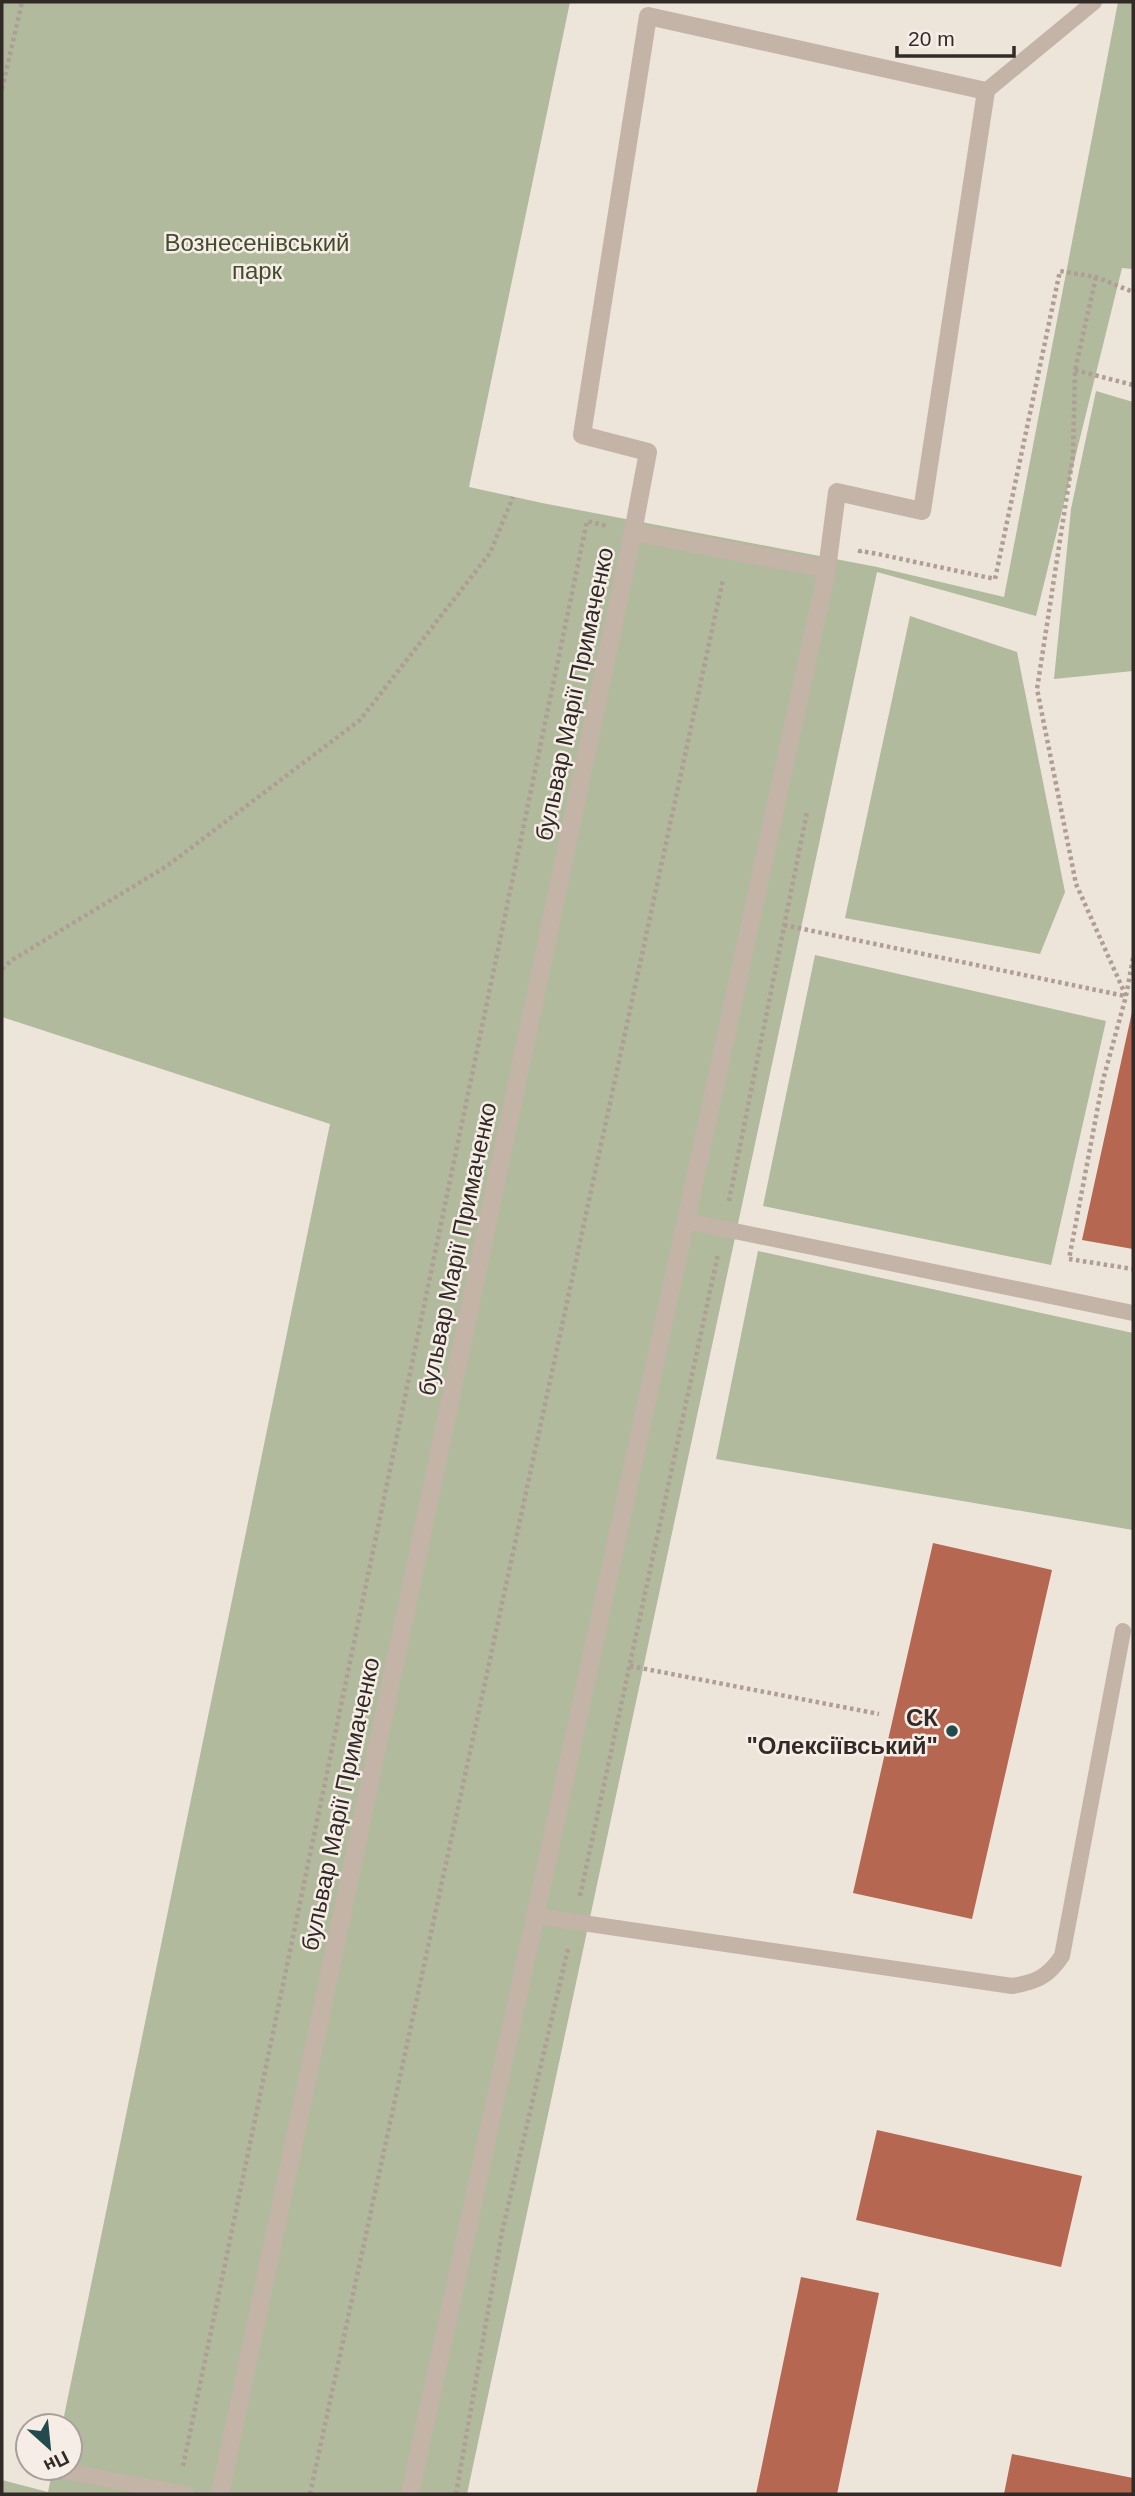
<svg xmlns="http://www.w3.org/2000/svg" width="1135" height="2496" viewBox="0 0 1135 2496" font-family="Helvetica,sans-serif">
<style>
.green{fill:#b1ba9d}
.building{fill:#b56751}
.lines{fill:none;stroke-linecap:round;stroke-linejoin:round}
.path{stroke:#af9e93;stroke-width:4.5;stroke-dasharray:3.5 3.5;stroke-linecap:butt}
.lane{stroke:#c4b4a8;stroke-width:16}
.street{stroke:#c4b4a8;stroke-width:18}
.poi-dot{fill:#234b4d;stroke:#f6eee6;stroke-width:2.5}
.labels{text-anchor:middle;dominant-baseline:central;stroke-width:5;stroke-linejoin:round;paint-order:stroke}
.park-label{font-size:24px;fill:#424c2e;stroke:#f6eee6}
.street-label{font-size:24px;fill:#322a27;stroke:#f6eee6}
.poi-label{font-size:24px;font-weight:bold;fill:#322a27;stroke:#f6eee6;text-anchor:end}
</style>
<rect width="100%" height="100%" fill="#ede4da"/>
<path class="green" d="M 2,2 L 570,2 L 469,487 L 542,503 L 877,567 L 1004,597 L 1118,2 L 1133,2 L 1133,269 L 1122,268 L 1036,616 L 877,572 L 467,2494 L 2,2494 L 2,2480 L 48,2492 L 53,2468 L 70,2468 L 70,2426 L 62,2426 L 330,1124 L 2,1017 Z
M 1096,391 L 1133,402 L 1133,671 L 1054,679 L 1071,509 Z
M 910,616 L 1017,652 L 1065,892 L 1040,954 L 845,918 Z
M 815,955 L 1106,1021 L 1051,1265 L 763,1206 Z
M 758,1251 L 1133,1333 L 1133,1530 L 716,1459 Z"/>
<path class="building" d="M 1132,1012 L 1133,1012 L 1133,1249 L 1082,1240 Z
M 933,1543 L 1052,1570 L 972,1919 L 853,1893 Z
M 877,2130 L 1082,2176 L 1061,2267 L 856,2220 Z
M 801,2277 L 879,2293 L 837,2494 L 756,2494 Z
M 1012,2454 L 1133,2478 L 1133,2494 L 1004,2494 Z"/>
<g class="lines">
<path class="path" d="M 2,89 L 22,2
M 1096,277 L 1075,370 L 1073,456 L 1037,689 L 1076,884 L 1126,996
M 1075,370 L 1133,385
M 860,553 L 860,551 L 878,554 L 995,579 L 1060,271 L 1096,277 L 1133,292
M 784,925 L 1125,996
M 1133,958 L 1126,996 L 1103,1080 L 1069,1259 L 1133,1269
M 2,969 L 12,960 L 167,866 L 360,720 L 490,553 L 513,497
M 729,1201 L 807,812
M 630,1666 L 879,1714
M 580,1896 L 718,1254
M 183,2466 L 587,521 L 607,526
M 310,2494 L 723,579
M 456,2494 L 502,2232 L 568,1949"/>
<path class="lane" d="M 986,91 L 1094,2
M 686,1221 L 1133,1313
M 535,1916 L 1012,1986 C 1036,1982 1048,1977 1062,1956 L 1123,1631
M 53,2469 L 186,2494"/>
<path class="street" d="M 633,532 L 827,569
M 220,2494 L 633,532 L 648,452 L 582,435 L 648,16 L 986,91 L 922,511 L 837,492 L 827,569 L 410,2494"/>
</g>
<circle class="poi-dot" cx="952" cy="1731" r="7"/>
<g class="labels">
<g class="park-label">
<text x="257" y="242">Вознесенівський<tspan x="257" dy="28">парк</tspan></text>
</g>
<g class="street-label">
<text transform="translate(574 694) rotate(-78)">бульвар Марії Примаченко</text>
<text transform="translate(457 1249) rotate(-78)">бульвар Марії Примаченко</text>
<text transform="translate(340 1804) rotate(-78)">бульвар Марії Примаченко</text>
</g>
<g class="poi-label">
<text x="938" y="1717">СК<tspan x="938" dy="28">"Олексіївський"</tspan></text>
</g>
</g>
<rect width="1135" height="2496" fill="none" stroke="#322a27" stroke-width="7"/>
<g transform="translate(49 2447) rotate(153)"><circle r="33" fill="#f6eee6" stroke="#a8a09a" stroke-width="2"/>
<path d="M0-5L12 26L0 18L-12 26Z" fill="#234b4d"/>
<text y="-10" font-size="19" font-weight="bold" text-anchor="middle" fill="#322a27">Пн</text>
</g>
<path d="M897 46v10h117v-10" fill="none" stroke="#322a27" stroke-width="3.5"/>
<text x="908" y="46" font-size="21" fill="#322a27" stroke="#f6eee6" stroke-width="5" paint-order="stroke">20 m</text>
</svg>
